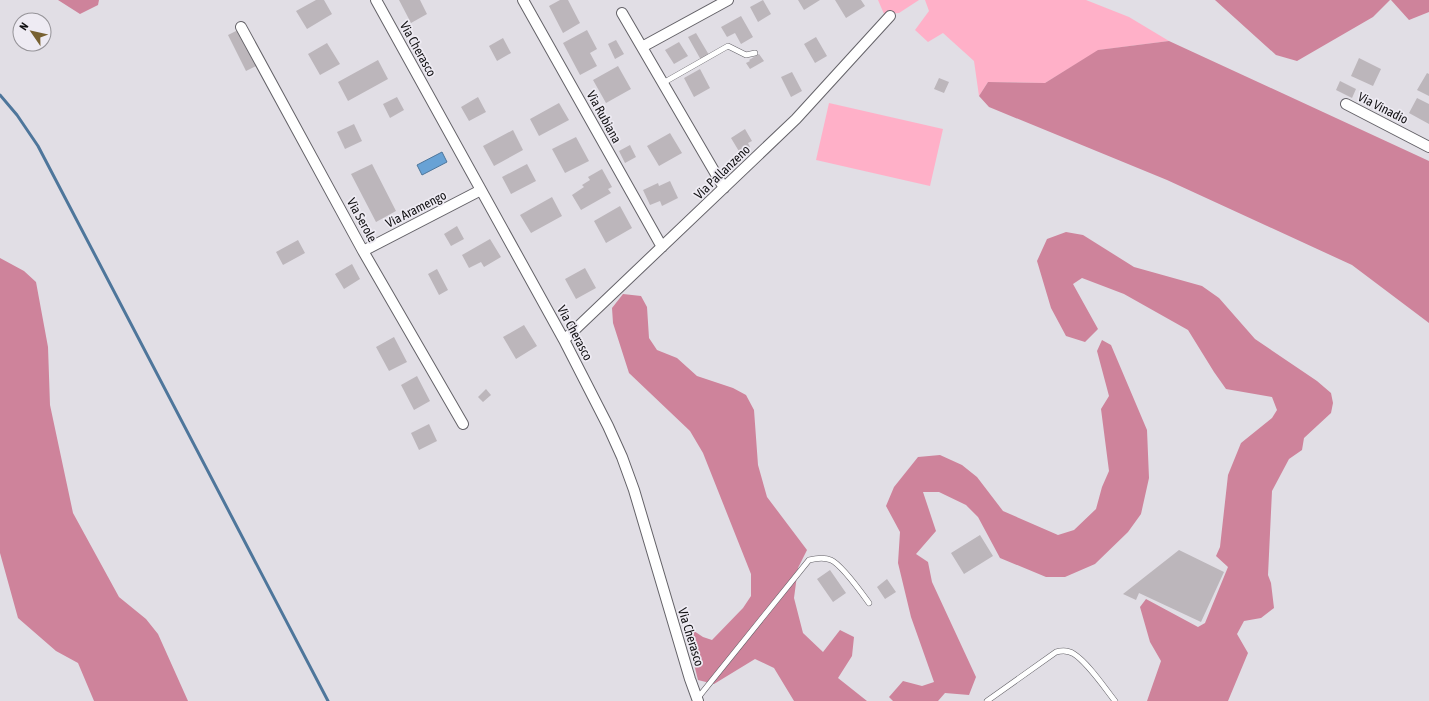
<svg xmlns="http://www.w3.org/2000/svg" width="1429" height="701" viewBox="0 0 1429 701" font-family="'Asap Condensed',sans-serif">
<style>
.green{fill:#ffb0c8}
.forest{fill:#ce839b}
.water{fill:#68a2d5;stroke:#4e769b}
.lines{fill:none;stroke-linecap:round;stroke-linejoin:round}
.stream{stroke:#4e769b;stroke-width:3}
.building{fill:#bcb6bb}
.service-casing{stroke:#646268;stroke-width:6}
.minor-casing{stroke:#646268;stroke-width:12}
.service{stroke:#fff;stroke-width:5}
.minor{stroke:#fff;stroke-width:10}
.labels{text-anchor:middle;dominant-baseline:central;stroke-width:3.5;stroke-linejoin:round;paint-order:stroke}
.street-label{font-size:13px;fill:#121113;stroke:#eeebf3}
</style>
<rect width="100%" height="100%" fill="#e1dee5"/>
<path class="green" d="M 878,0 L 919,0 L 899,13 L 884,14 Z
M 925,0 L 1086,0 L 1129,17 L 1169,41 L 1099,50 L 1045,83 L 988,82 L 979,96 L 974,61 L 943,33 L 928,42 L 915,30 L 929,11 Z
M 829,103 L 943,129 L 930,186 L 816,160 Z"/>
<path class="forest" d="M 58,0 L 99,0 L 98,5 L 80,14 Z
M 1215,0 L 1390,0 L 1373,17 L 1297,61 L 1276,55 Z
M 1391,0 L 1429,0 L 1429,12 L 1409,20 Z
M 1169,41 L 1429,161 L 1429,323 L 1352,265 L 1167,180 L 989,107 L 979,96 L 988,82 L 1045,83 L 1098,50 Z
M 1066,232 L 1083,235 L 1134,267 L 1202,286 L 1219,298 L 1255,339 L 1317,381 L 1331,393 L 1333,403 L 1331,413 L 1304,438 L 1302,450 L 1289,459 L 1272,491 L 1268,575 L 1271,583 L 1274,608 L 1261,618 L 1244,621 L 1237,634 L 1248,653 L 1228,701 L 1147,701 L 1161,661 L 1150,642 L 1140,607 L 1146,599 L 1198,627 L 1205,623 L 1228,567 L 1216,556 L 1220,547 L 1228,475 L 1241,443 L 1272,418 L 1277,410 L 1272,397 L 1226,389 L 1214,372 L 1188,330 L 1124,294 L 1082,278 L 1073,284 L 1098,329 L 1085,342 L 1066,336 L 1051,308 L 1037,261 L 1047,239 Z
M 0,258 L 24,271 L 36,282 L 48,347 L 50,405 L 73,513 L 119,597 L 146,619 L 158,634 L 188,701 L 94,701 L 78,663 L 56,651 L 18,618 L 0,553 Z
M 623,294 L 641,296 L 647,307 L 649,338 L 657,350 L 677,358 L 697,376 L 733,388 L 746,395 L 754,410 L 758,465 L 767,497 L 807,550 L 798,568 L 794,598 L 803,633 L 823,652 L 840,630 L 854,637 L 852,656 L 838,678 L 867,701 L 794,701 L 774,668 L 755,659 L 714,684 L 698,680 L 688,640 L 691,629 L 703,637 L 712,640 L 743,608 L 751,596 L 751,574 L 703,453 L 690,431 L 629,373 L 613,323 L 612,308 Z
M 1102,340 L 1111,345 L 1147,430 L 1149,478 L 1141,514 L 1128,532 L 1095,564 L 1065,577 L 1046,577 L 1000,558 L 978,517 L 966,505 L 939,492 L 923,492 L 936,531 L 916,554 L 928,562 L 932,582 L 976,677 L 969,695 L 945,693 L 938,701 L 893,701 L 889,697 L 903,681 L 922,686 L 934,682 L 911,617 L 898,563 L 900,532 L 886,506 L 894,487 L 918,457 L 940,455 L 962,465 L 977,477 L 1003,511 L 1058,535 L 1074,530 L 1096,509 L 1102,487 L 1109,471 L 1101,409 L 1109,396 L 1097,351 Z"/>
<path class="water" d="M 442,152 L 447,162 L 422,175 L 417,165 Z"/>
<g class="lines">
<path class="stream" d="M 0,95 L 17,115 L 38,146 L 328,701"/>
</g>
<path class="building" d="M 316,0 L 324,0 L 332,14 L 307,29 L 296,11 Z
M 399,0 L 420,0 L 427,14 L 411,23 Z
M 560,0 L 568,0 L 580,23 L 563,33 L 549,6 Z
M 763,0 L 771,14 L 758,22 L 750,7 Z
M 798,0 L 820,0 L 804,10 Z
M 835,0 L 861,0 L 865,6 L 846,18 Z
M 741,16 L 753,37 L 741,44 L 735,33 L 727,37 L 721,27 Z
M 238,30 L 256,66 L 246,71 L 228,35 Z
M 587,30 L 597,49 L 590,53 L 597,66 L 580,75 L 563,43 Z
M 696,33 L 709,55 L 701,60 L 688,37 Z
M 816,37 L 827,56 L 815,63 L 804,44 Z
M 503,38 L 511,53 L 497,61 L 489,46 Z
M 616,40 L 624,54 L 615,59 L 608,44 Z
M 679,42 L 688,56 L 674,64 L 665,50 Z
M 327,43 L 340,64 L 320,75 L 308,54 Z
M 759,54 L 764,61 L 750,69 L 746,63 L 750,61 L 749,60 Z
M 1359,58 L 1381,69 L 1373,86 L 1351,76 Z
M 378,60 L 388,79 L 348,101 L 338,82 Z
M 618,66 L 631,89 L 606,103 L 593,80 Z
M 700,69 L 710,88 L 694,97 L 684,78 Z
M 792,72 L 802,91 L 791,97 L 781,77 Z
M 1427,73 L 1429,74 L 1429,96 L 1417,90 Z
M 939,78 L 949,82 L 944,93 L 934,89 Z
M 1340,81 L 1356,89 L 1352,98 L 1336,90 Z
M 397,97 L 404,110 L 390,118 L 383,104 Z
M 478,97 L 486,112 L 469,121 L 461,107 Z
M 1417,98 L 1429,104 L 1429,124 L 1409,113 Z
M 559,103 L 569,120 L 539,136 L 530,119 Z
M 354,124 L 362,141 L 345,149 L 337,132 Z
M 745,129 L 752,141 L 748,143 L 750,147 L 740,153 L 731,138 Z
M 513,130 L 523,150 L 494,166 L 483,146 Z
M 670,133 L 682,153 L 659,166 L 647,146 Z
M 576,137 L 589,161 L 565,173 L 552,149 Z
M 630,145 L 636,157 L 625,163 L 619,151 Z
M 372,164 L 396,211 L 376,222 L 351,174 Z
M 527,164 L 536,181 L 511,194 L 502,177 Z
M 602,169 L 612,187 L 608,189 L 611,193 L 581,210 L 572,195 L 584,187 L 582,185 L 590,180 L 588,177 Z
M 670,181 L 678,198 L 662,206 L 660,201 L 650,205 L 643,190 L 658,183 L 659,186 Z
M 552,197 L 562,216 L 531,233 L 520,215 Z
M 620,206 L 632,228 L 606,243 L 594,221 Z
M 457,226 L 464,239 L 451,246 L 444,234 Z
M 490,239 L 501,257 L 484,267 L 481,262 L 469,268 L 462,255 Z
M 298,240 L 305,253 L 283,265 L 276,252 Z
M 352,264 L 360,279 L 344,289 L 335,274 Z
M 585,268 L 596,288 L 576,299 L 565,279 Z
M 437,269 L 448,290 L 439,295 L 428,274 Z
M 524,325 L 537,346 L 516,359 L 503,337 Z
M 394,337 L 407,362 L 389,371 L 376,347 Z
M 417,376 L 430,401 L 414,410 L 401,385 Z
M 486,389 L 491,395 L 483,402 L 478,397 Z
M 429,424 L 437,441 L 419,450 L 411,433 Z
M 980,535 L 993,556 L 964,574 L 951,553 Z
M 1179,550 L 1224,572 L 1201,622 L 1139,593 L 1136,600 L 1123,594 Z
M 830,570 L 846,593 L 833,602 L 817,579 Z
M 887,579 L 896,592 L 885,599 L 877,587 Z"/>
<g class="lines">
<g class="service-casing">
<path id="service" d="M 663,83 L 728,46 L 746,55 L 755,53
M 697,699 L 809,560 C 817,558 824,557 831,560 C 842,565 861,592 869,603
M 987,701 L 1056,652 C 1063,650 1068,650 1074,654 C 1088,663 1104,687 1115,701"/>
</g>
<g class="minor-casing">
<path id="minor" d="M 376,0 L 564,340 L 608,426 L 622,457 L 634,490 L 690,679 L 698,701
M 523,0 L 662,247
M 622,13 L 724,188
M 241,27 L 363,251 L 463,424
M 642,47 L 728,0
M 1346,104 L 1429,147
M 363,251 L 481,190
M 564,340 L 796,119 L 890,16"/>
</g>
<use href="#service" class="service"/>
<use href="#minor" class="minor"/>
</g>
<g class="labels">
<g class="street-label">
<text transform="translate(418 49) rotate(61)">Via Cherasco</text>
<text transform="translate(1383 108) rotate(27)">Via Vinadio</text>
<text transform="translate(604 117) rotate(61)">Via Rubiana</text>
<text transform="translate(722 172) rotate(-44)">Via Pallanzeno</text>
<text transform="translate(416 209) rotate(-27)">Via Aramengo</text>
<text transform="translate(362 220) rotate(61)">Via Serole</text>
<text transform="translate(575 333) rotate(62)">Via Cherasco</text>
<text transform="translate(691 637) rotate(73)">Via Cherasco</text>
</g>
</g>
<g transform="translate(32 32) rotate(304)"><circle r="19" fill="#eeebf3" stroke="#969499"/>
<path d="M0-3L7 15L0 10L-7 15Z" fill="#786131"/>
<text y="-6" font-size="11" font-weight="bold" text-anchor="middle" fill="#121113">N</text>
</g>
</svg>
